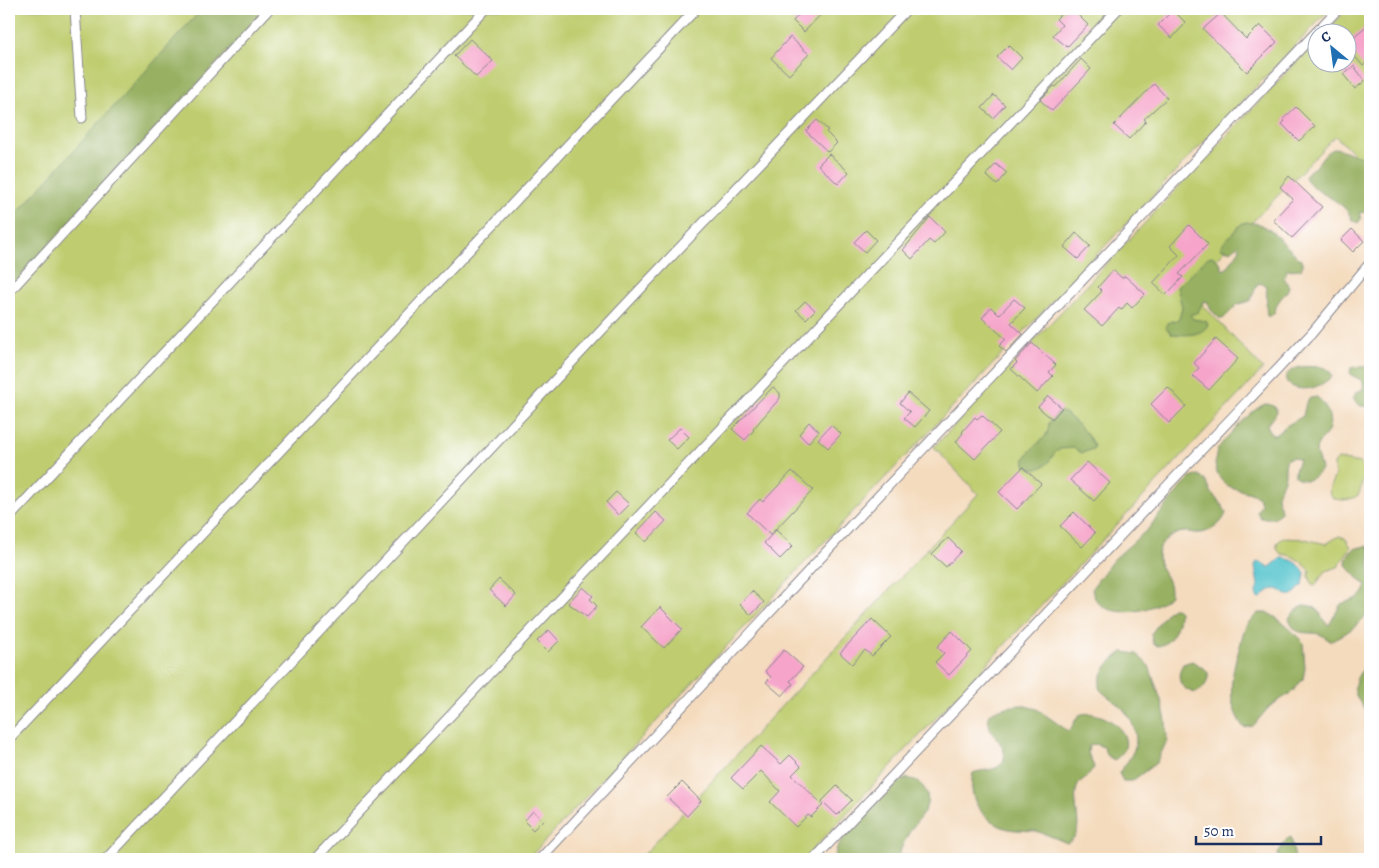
<svg xmlns="http://www.w3.org/2000/svg" width="1379" height="868" viewBox="0 0 1379 868" font-family="Alegreya,serif">
<style>
.green{fill:#bfcd6f;stroke:#6d7e66}
.forest{fill:#97b062;stroke:#597060}
.water{fill:#57c4cd;stroke:#397a96}
.building{fill:#f6a4ca}
.lines{fill:none;stroke-linecap:round;stroke-linejoin:round}
.lane-casing{stroke:#88858e;stroke-width:11}
.lane{stroke:#fff;stroke-width:9}
</style>
<rect width="100%" height="100%" fill="#fff"/>
<filter id="ink" filterUnits="userSpaceOnUse"><feTurbulence type="fractalNoise" baseFrequency=".02" numOctaves="2"/><feDisplacementMap in="SourceGraphic" scale="10" xChannelSelector="R" yChannelSelector="G"/><feConvolveMatrix kernelMatrix="1 2 1 2 8 2 1 2 1" color-interpolation-filters="sRGB"/></filter>
<filter id="wash" filterUnits="userSpaceOnUse"><feTurbulence type="fractalNoise" baseFrequency=".0096" numOctaves="4" result="noise"/><feDisplacementMap in="SourceGraphic" scale="20" xChannelSelector="R" yChannelSelector="G"/><feGaussianBlur stdDeviation="1.12" result="paint"/><feColorMatrix in="noise" values="0 0 0 0 0 0 0 0 0 0 0 0 0 0 0 0 0 1.4 0 .05"/><feComposite in="paint" operator="in"/></filter>
<g filter="url(#wash)">
<rect width="100%" height="100%" fill="#f4dbbe"/>
<path class="green" d="M 9,9 L 1330,9 L 809,558 L 528,859 L 9,859 Z
M 1348,9 L 1370,9 L 1370,168 L 1335,136 L 1188,289 L 1263,369 L 804,859 L 640,859 L 978,494 L 934,447 L 1316,41 L 1316,62 L 1346,62 L 1346,32 L 1325,32 Z
M 1338,459 L 1360,463 C 1366,468 1366,473 1363,480 C 1361,485 1361,492 1358,495 C 1352,502 1318,505 1333,480 C 1338,472 1329,466 1338,459 Z
M 1339,536 L 1345,538 L 1351,547 L 1338,567 L 1326,571 L 1315,585 L 1312,584 L 1309,576 L 1310,570 C 1300,561 1295,555 1281,554 L 1277,549 L 1277,543 L 1283,538 L 1305,539 L 1326,544 Z"/>
<path class="forest" d="M 202,9 L 266,9 L 9,287 L 9,222 Z
M 1336,148 C 1339,149 1365,158 1365,159 C 1368,165 1365,169 1370,174 L 1370,211 L 1359,213 L 1361,219 L 1358,223 L 1352,220 C 1345,198 1315,196 1305,177 C 1308,170 1312,170 1317,165 C 1323,157 1325,151 1336,148 Z
M 1246,222 L 1259,224 L 1270,230 L 1301,260 L 1303,265 L 1301,269 L 1287,270 L 1284,278 L 1289,286 C 1287,294 1283,295 1279,301 C 1275,306 1277,311 1271,316 L 1267,316 C 1265,304 1268,296 1266,286 L 1260,283 L 1257,285 L 1250,301 L 1238,304 L 1223,319 L 1219,318 L 1211,310 L 1207,301 L 1203,302 L 1198,312 L 1190,315 L 1193,319 L 1206,321 L 1208,325 C 1200,337 1185,335 1172,334 L 1166,328 L 1167,323 L 1179,319 L 1182,307 L 1177,287 L 1208,257 L 1212,256 L 1220,262 L 1223,270 L 1227,268 L 1240,249 L 1238,245 L 1231,251 L 1221,248 L 1222,244 L 1241,224 Z
M 1370,365 L 1370,406 L 1361,406 L 1353,399 L 1356,393 L 1363,389 C 1366,377 1355,380 1350,373 L 1351,368 C 1358,365 1364,369 1370,365 Z
M 1322,367 L 1329,370 L 1332,376 C 1306,403 1269,381 1294,369 C 1301,365 1313,367 1322,367 Z
M 1317,397 C 1326,404 1334,421 1327,433 C 1322,440 1318,441 1316,450 C 1316,456 1320,463 1321,469 C 1315,479 1305,484 1295,476 L 1295,470 L 1299,460 L 1293,457 L 1287,459 C 1283,467 1287,475 1283,482 C 1281,488 1277,491 1277,497 C 1278,503 1281,506 1281,512 L 1274,518 L 1261,518 L 1257,512 L 1261,504 C 1258,485 1225,497 1217,472 C 1214,465 1215,456 1218,449 C 1223,440 1256,405 1266,404 C 1270,404 1273,406 1276,408 L 1277,412 L 1267,425 L 1272,435 L 1275,435 L 1286,426 L 1303,416 L 1306,403 L 1310,398 Z
M 1060,411 C 1071,415 1089,435 1094,446 L 1093,449 L 1082,453 L 1074,448 L 1060,449 C 1052,453 1051,462 1044,466 C 1041,468 1036,470 1033,469 C 1010,464 1041,441 1045,437 C 1048,432 1049,427 1049,422 Z
M 1199,475 C 1209,482 1207,487 1214,496 C 1219,502 1223,505 1226,513 C 1222,525 1208,534 1196,533 C 1192,533 1188,531 1184,532 C 1172,533 1159,542 1158,555 C 1157,567 1166,573 1169,584 C 1170,587 1170,591 1170,595 C 1154,614 1095,623 1092,588 L 1113,560 L 1148,529 L 1182,486 L 1190,478 Z
M 1366,546 L 1370,548 L 1370,610 C 1361,624 1345,635 1330,641 C 1327,639 1323,635 1319,634 C 1305,631 1295,637 1289,619 L 1291,615 L 1303,605 C 1326,607 1316,617 1329,625 L 1341,604 C 1352,599 1364,600 1366,586 L 1346,565 C 1346,551 1354,548 1366,546 Z
M 1172,608 L 1176,608 L 1179,611 C 1180,624 1172,644 1158,646 L 1153,644 L 1151,634 L 1167,612 Z
M 1258,613 L 1268,613 L 1275,617 L 1286,625 L 1303,642 L 1305,668 L 1303,679 L 1292,692 L 1269,707 L 1253,726 L 1244,728 C 1225,703 1231,674 1240,646 C 1242,640 1243,630 1247,624 C 1250,620 1255,617 1258,613 Z
M 1123,652 L 1137,654 L 1149,666 L 1162,703 L 1166,721 L 1167,741 L 1156,763 L 1132,781 L 1123,781 L 1119,773 C 1123,766 1129,761 1132,754 C 1142,737 1131,715 1118,704 C 1111,698 1105,696 1099,688 C 1101,670 1109,662 1123,652 Z
M 1370,660 L 1370,715 C 1349,692 1350,683 1370,660 Z
M 1192,661 L 1206,670 L 1208,673 C 1209,683 1203,689 1196,693 C 1180,690 1175,678 1183,664 Z
M 1021,705 L 1037,709 L 1068,731 C 1075,727 1074,716 1082,714 C 1107,709 1145,741 1114,760 L 1106,755 L 1104,747 L 1095,744 L 1089,746 L 1088,753 L 1094,767 C 1089,778 1082,778 1078,785 C 1069,804 1089,832 1067,843 C 1057,839 1045,833 1034,831 C 1024,830 1009,831 1000,826 C 978,815 968,796 973,773 C 982,769 996,772 1002,763 C 1018,741 949,713 1021,705 Z
M 907,778 C 923,781 932,794 925,810 C 921,818 913,825 909,833 C 904,841 900,850 898,859 L 834,859 L 837,848 L 846,834 L 896,784 Z
M 1291,837 L 1295,859 L 1279,859 L 1278,853 L 1287,839 Z"/>
<path class="water" d="M 1281,558 C 1293,559 1299,563 1305,573 L 1303,585 L 1293,595 C 1283,597 1283,589 1275,589 C 1266,589 1265,597 1258,599 L 1256,593 L 1258,585 L 1255,566 L 1257,562 L 1261,562 L 1268,567 L 1270,567 Z"/>
<g id="blocks">
<path class="building" d="M 804,9 L 826,9 L 804,32 L 793,21 Z
M 1066,9 L 1072,9 L 1088,25 L 1067,47 L 1053,35 L 1062,25 L 1056,19 Z
M 1173,10 L 1186,23 L 1172,38 L 1158,25 Z
M 1221,13 L 1246,39 L 1260,25 L 1277,42 L 1247,72 L 1203,29 Z
M 1370,23 L 1370,60 L 1363,66 L 1346,46 L 1346,43 Z
M 790,37 L 809,54 L 789,75 L 771,58 Z
M 470,39 L 493,61 L 476,77 L 454,56 Z
M 1009,45 L 1022,58 L 1011,70 L 997,57 Z
M 1081,59 L 1091,69 L 1052,111 L 1040,100 L 1054,86 L 1056,87 Z
M 1354,66 L 1365,81 L 1355,89 L 1343,74 Z
M 1154,84 L 1167,98 L 1144,119 L 1146,121 L 1129,139 L 1114,125 Z
M 994,95 L 1005,105 L 993,118 L 982,108 Z
M 1296,107 L 1315,126 L 1299,141 L 1282,124 L 1285,121 L 1283,119 Z
M 817,120 L 828,130 L 826,132 L 837,143 L 828,152 L 806,131 Z
M 829,154 L 849,172 L 838,184 L 818,165 Z
M 996,164 L 1007,173 L 997,185 L 986,175 Z
M 1289,176 L 1322,207 L 1292,238 L 1273,220 L 1293,199 L 1280,187 Z
M 930,217 L 945,232 L 934,244 L 929,240 L 912,259 L 903,250 Z
M 1189,225 L 1208,244 L 1179,274 L 1183,277 L 1166,295 L 1153,283 L 1179,255 L 1170,246 Z
M 1352,229 L 1364,241 L 1353,252 L 1341,240 Z
M 866,230 L 876,240 L 865,252 L 854,242 Z
M 1076,233 L 1090,246 L 1078,259 L 1064,247 Z
M 1113,270 L 1122,278 L 1125,276 L 1145,294 L 1132,308 L 1127,303 L 1121,310 L 1119,308 L 1102,326 L 1084,310 L 1102,291 L 1098,287 Z
M 1014,299 L 1025,308 L 1011,323 L 1023,334 L 1006,352 L 999,346 L 1006,339 L 982,318 L 991,307 L 999,315 Z
M 805,301 L 815,310 L 806,319 L 796,310 Z
M 1216,339 L 1238,359 L 1209,390 L 1192,375 L 1199,368 L 1194,363 Z
M 1032,343 L 1056,365 L 1049,372 L 1053,376 L 1037,393 L 1011,369 L 1017,363 L 1015,361 Z
M 773,387 L 780,393 L 780,398 L 753,429 L 754,430 L 745,440 L 732,429 Z
M 1168,387 L 1186,406 L 1169,423 L 1151,404 Z
M 908,393 L 929,411 L 915,427 L 904,418 L 910,412 L 900,403 Z
M 1048,396 L 1062,408 L 1052,419 L 1038,407 Z
M 982,415 L 1000,432 L 975,459 L 956,442 L 963,433 L 962,432 L 975,417 L 977,419 Z
M 809,422 L 819,431 L 808,443 L 799,434 Z
M 831,425 L 841,434 L 828,448 L 818,439 Z
M 680,428 L 689,437 L 677,449 L 667,440 Z
M 1087,462 L 1110,483 L 1094,501 L 1070,480 Z
M 1023,467 L 1041,484 L 1017,509 L 999,492 Z
M 792,471 L 813,490 L 770,535 L 747,513 L 760,499 L 763,502 Z
M 616,492 L 629,504 L 618,515 L 606,502 Z
M 656,512 L 666,521 L 646,542 L 636,533 Z
M 1074,512 L 1095,533 L 1082,547 L 1060,526 Z
M 776,530 L 793,546 L 780,559 L 764,543 Z
M 948,538 L 961,551 L 946,567 L 932,554 Z
M 499,579 L 516,595 L 506,606 L 489,590 Z
M 583,587 L 593,596 L 590,599 L 597,606 L 587,617 L 568,603 Z
M 752,591 L 764,602 L 751,615 L 740,604 Z
M 660,607 L 682,629 L 664,648 L 641,627 Z
M 872,619 L 891,637 L 872,656 L 865,650 L 852,664 L 840,653 Z
M 549,630 L 559,641 L 548,652 L 537,641 Z
M 952,631 L 972,651 L 949,675 L 935,662 L 944,653 L 937,647 Z
M 784,650 L 803,667 L 790,681 L 793,684 L 782,696 L 766,682 L 771,677 L 765,671 Z
M 761,746 L 781,764 L 790,755 L 801,766 L 792,775 L 823,805 L 811,817 L 808,815 L 796,827 L 770,802 L 780,791 L 761,771 L 743,789 L 731,778 Z
M 682,782 L 701,801 L 687,816 L 667,797 Z
M 837,786 L 852,800 L 837,815 L 822,801 Z
M 533,811 L 543,820 L 533,830 L 524,821 Z"/>
</g>
</g>
<g filter="url(#ink)">
<use href="#blocks" fill-opacity="0" stroke="#88858e" stroke-width="1"/>
<g class="lines">
<g class="lane-casing">
<path id="lane" d="M 75,9 L 82,118
M 9,292 L 269,9
M 9,518 L 486,9
M 9,739 L 696,9
M 106,859 L 632,298 L 907,9
M 315,859 L 1118,9
M 540,859 L 855,521 L 1338,9
M 814,859 L 1312,333 L 1370,263"/>
</g>
<use href="#lane" class="lane"/>
</g>
</g>
<rect width="1379" height="868" fill="none" stroke="#fff" stroke-width="30"/>
<g transform="translate(1332 48) rotate(331)"><circle r="24" fill="#ffffff" stroke="#a4acbf"/>
<path d="M0-4L9 19L0 12L-9 19Z" fill="#1f6fb2"/>
<text y="-8" font-size="14" font-weight="bold" text-anchor="middle" fill="#1b2f5e">С</text>
</g>
<path d="M1196 836v8h125v-8" fill="none" stroke="#1b2f5e" stroke-width="2.5"/>
<text x="1204" y="836" font-size="15" fill="#1b2f5e" stroke="#ffffff" stroke-width="4" paint-order="stroke">50 m</text>
</svg>
